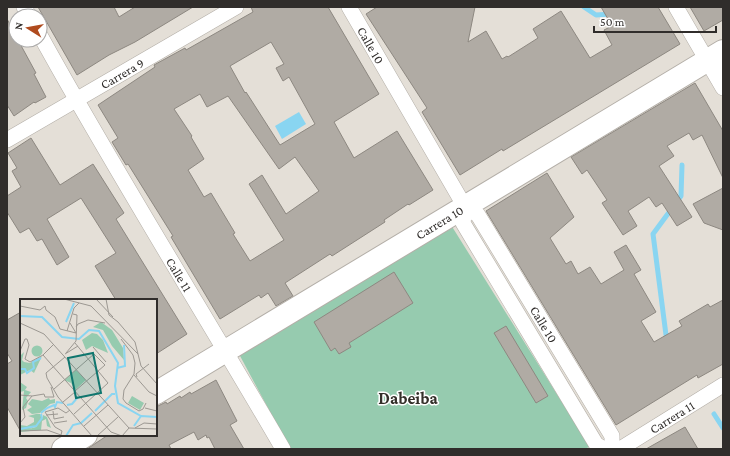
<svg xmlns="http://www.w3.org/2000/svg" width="730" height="456" viewBox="0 0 730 456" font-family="'Crimson Pro',serif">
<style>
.green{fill:#96cbaf}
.water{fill:#89d5f1}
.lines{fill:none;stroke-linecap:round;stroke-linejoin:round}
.stream{stroke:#89d5f1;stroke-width:5}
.building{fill:#b0aba4;stroke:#8d8881;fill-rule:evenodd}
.lane-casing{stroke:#b4afa8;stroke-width:10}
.street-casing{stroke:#b4afa8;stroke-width:16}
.secondary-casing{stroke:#b4afa8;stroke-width:24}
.lane{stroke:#fff;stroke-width:8}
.street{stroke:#fff;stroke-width:15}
.secondary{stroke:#fff;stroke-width:22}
.labels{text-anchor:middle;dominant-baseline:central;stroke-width:3;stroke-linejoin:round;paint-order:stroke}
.street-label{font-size:13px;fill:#302d2b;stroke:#fff}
.district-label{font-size:17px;font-weight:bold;fill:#332f29;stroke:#fff}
.inset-river{fill:none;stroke:#89d5f1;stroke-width:2}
.inset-road{fill:none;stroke:#9c9892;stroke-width:1}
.view{fill:#0f766e;fill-opacity:0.15;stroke:#0f766e;stroke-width:2}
.inset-edge{fill:none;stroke:#302d2b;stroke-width:2}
</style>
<rect width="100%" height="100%" fill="#e4dfd7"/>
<path class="green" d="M 451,225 L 590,447 L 583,449 L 290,449 L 239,354 Z"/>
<path class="water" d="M 299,112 L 306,124 L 282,139 L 275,126 Z"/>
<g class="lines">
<path class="stream" d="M 584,7 L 596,15 L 612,14
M 666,335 L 653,234 L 681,196 L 682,165
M 714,414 L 723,428"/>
</g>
<path class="building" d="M 38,7 L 114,7 L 119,17 L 135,7 L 193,7 L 135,42 L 109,55 L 77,75 Z
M 251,7 L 328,7 L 379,94 L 334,122 L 354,158 L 397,131 L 433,190 L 409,205 L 408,204 L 384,220 L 385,222 L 332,256 L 330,254 L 285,283 L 293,296 L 276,306 L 268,293 L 261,298 L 259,295 L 220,319 L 171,237 L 173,236 L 128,164 L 126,165 L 112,142 L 118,138 L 98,105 L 155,67 L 154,65 L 185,48 L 186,50 L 253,12 ZM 271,42 L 284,64 L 276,68 L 283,81 L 289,77 L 315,124 L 280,145 L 246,92 L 245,93 L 230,66 ZM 200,94 L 207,107 L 228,96 L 279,169 L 295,157 L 319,191 L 286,214 L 262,175 L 249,184 L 284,240 L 250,261 L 233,234 L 235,233 L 211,193 L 204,197 L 188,170 L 204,159 L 191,137 L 192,136 L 174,109 Z
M 377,7 L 475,7 L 468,42 L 486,31 L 502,59 L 507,56 L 508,57 L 538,38 L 533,29 L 561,11 L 590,58 L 612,45 L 604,30 L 612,26 L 601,7 L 658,7 L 680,44 L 503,151 L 502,149 L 460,175 L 422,112 L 427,108 L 366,14 Z
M 690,7 L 723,7 L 723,20 L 704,31 Z
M 7,19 L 16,35 L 16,40 L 18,40 L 36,73 L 34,74 L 46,97 L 35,103 L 34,102 L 14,116 L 7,105 Z
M 695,83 L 723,131 L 723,178 L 702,135 L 693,140 L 689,133 L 667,146 L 674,156 L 659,166 L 692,217 L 677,226 L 662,203 L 656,207 L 649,197 L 628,211 L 637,226 L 623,235 L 602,203 L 607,200 L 587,170 L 582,174 L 571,157 Z
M 31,138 L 60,185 L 93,164 L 124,213 L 116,219 L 187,334 L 156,354 L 156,300 L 116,300 L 95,266 L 116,253 L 81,198 L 47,219 L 69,257 L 57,265 L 42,239 L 37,241 L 29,228 L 20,233 L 7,212 L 7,196 L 21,187 L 12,171 L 17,168 L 8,153 Z
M 547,173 L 574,217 L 550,238 L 566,264 L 571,261 L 578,274 L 590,267 L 601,284 L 624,270 L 614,252 L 626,245 L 641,270 L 634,274 L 656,312 L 641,321 L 654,342 L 682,326 L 679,321 L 708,304 L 710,307 L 723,300 L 723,364 L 698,378 L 697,375 L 616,425 L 486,211 Z
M 723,188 L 723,230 L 704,223 L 693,204 Z
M 394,272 L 413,303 L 349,343 L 351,347 L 339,354 L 335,348 L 331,351 L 314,322 Z
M 21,312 L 21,432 L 7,407 L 7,364 L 12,361 L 7,353 L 7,320 Z
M 506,326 L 548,396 L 536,403 L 494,333 Z
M 216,380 L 237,421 L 230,425 L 244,449 L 215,449 L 209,437 L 207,438 L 206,435 L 198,440 L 194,432 L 169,445 L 171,449 L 87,449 L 108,435 L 156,435 L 156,407 L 166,402 L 167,404 L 180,396 L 181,398 L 190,392 L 191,394 Z
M 685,427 L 698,449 L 646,449 Z"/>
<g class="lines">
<g class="lane-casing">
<path id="lane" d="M 713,58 L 723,69"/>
</g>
<g class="street-casing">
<g id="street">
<path d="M 24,7 L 29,16"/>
<path id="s1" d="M 349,7 L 465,207 L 478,215 L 612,436 L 612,449"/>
<path d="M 676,7 L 723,88"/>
<path id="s2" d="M 40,35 C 117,175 203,311 283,449"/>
<path id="s3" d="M 7,140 L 236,7"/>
<path d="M 465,207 L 463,223 L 596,444 L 604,449"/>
<path id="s4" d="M 620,449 L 723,385"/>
</g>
</g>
<g class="secondary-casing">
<g id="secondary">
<path id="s5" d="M 156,393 L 723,51"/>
<path d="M 63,449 L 86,435"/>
</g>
</g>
<use href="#lane" class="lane"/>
<use href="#street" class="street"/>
<use href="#secondary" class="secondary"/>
</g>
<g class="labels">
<g class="street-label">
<text stroke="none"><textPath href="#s1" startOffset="44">Calle 10</textPath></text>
<text stroke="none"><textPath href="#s3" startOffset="133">Carrera 9</textPath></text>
<text stroke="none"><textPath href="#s5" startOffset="331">Carrera 10</textPath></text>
<text stroke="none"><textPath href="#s2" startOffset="277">Calle 11</textPath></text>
<text stroke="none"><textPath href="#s1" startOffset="374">Calle 10</textPath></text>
<text stroke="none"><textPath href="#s4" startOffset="61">Carrera 11</textPath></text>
</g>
<g class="district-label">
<text x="408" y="398">Dabeiba</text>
</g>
</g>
<g transform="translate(20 299)">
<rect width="137" height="137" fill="#e4dfd7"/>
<path d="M 81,23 L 92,31 L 103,49 L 104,61 L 92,47 L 83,31 L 73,28 ZM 72,34 L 77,35 L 83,41 L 88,54 L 72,47 L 66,51 L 62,41 ZM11.5 52a5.5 5.5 0 1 1 11 0a5.5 5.5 0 1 1-11 0ZM 4,53 L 2,61 L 4,63 L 10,64 L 22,57 L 14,74 L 10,71 L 0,76 L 0,57 ZM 56,71 L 66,81 L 55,91 L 51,84 L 44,81 ZM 0,83 L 7,88 L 5,91 L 11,93 L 6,99 L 8,102 L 6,109 L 2,111 L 4,92 L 0,93 ZM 112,97 L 124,104 L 120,111 L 108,104 ZM 29,99 L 30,101 L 35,100 L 35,104 L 30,105 L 20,114 L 12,115 L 7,111 L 12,108 L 8,105 L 12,100 L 22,102 ZM 16,115 L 20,115 L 22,118 L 16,127 L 9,130 L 16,128 L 23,118 L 23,116 L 27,118 L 31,129 L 27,127 L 26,120 L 22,122 L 21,131 L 0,133 L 0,126 L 7,127 L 14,123 L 14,119 L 8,117 Z" fill="#96cbaf"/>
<path class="inset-river" d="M 0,17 L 22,18 L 42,38 L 59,40 L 69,31 L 79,32 L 98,64 L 95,87 L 98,104 L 121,117 L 137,118M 46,23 L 54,4M 97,69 L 105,67 L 104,46M 0,70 L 5,70 L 7,74 L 14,69 L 13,63 L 21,59M 47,106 L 52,105 L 58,98M 75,112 L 92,95 L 95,95M 21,114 L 27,109 L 34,106 L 35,108 L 37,103 L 43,104M 114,127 L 121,117M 0,130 L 16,127 L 22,119 L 21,115M 46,137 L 53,126 L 61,124 L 72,114"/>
<path class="inset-road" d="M 44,0 L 71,7 L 118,55M 76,0 L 93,18M 86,0 L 89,16 L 98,23 L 115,43 L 121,67 L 137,85M 0,7 L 20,11 L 25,7 L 26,11 L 35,18 L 40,30 L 56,34 L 50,24M 0,24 L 24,35 L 109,129 L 137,130M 56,28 L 58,25 L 68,21 L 85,24M 47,32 L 54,9 L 59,4M 101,40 L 113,56 L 115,64 L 114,75 L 104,91 L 103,100 L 106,104 L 119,112 L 123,110 L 126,104M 73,48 L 86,63M 0,52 L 5,40 L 7,40 L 9,46 L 5,60 L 10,63 L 23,56 L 34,45M 46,54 L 56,42 L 57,16 L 53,15M 45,55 L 58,47M 23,56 L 91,133 L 102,137 L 109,129M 45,58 L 26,74 L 27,79 L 38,98 L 72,137M 114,76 L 129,93 L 137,97M 117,78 L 116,75 L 129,65M 34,90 L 74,55 L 85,66 L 55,92M 0,96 L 12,97M 43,103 L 55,93M 125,109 L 137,112M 33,112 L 34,120 L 44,118M 54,115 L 88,84 L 55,44M 26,116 L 38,115M 0,124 L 5,118 L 3,108 L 12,97 L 24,95 L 25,98 L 34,98 L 31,88M 34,124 L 47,122M 64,127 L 88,106M 115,129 L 124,124 L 137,125M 0,132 L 27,131 L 41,136 L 42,132 L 35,128 L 25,113 L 38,109 L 46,114 L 50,111M 77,137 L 98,118"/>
<path class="view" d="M 73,54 L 81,94 L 56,99 L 48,59 Z"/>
<rect width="137" height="137" class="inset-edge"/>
</g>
<rect width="730" height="456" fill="none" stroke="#302d2b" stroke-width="16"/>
<g transform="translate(28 28) rotate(281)"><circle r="19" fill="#ffffff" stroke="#acabaa"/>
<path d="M0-3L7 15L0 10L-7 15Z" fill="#b04b1e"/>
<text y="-6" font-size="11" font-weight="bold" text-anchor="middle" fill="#302d2b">N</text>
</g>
<path d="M594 26v6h122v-6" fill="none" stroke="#302d2b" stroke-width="2"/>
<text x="600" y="26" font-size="12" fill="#302d2b" stroke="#ffffff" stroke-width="3" paint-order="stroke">50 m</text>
</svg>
